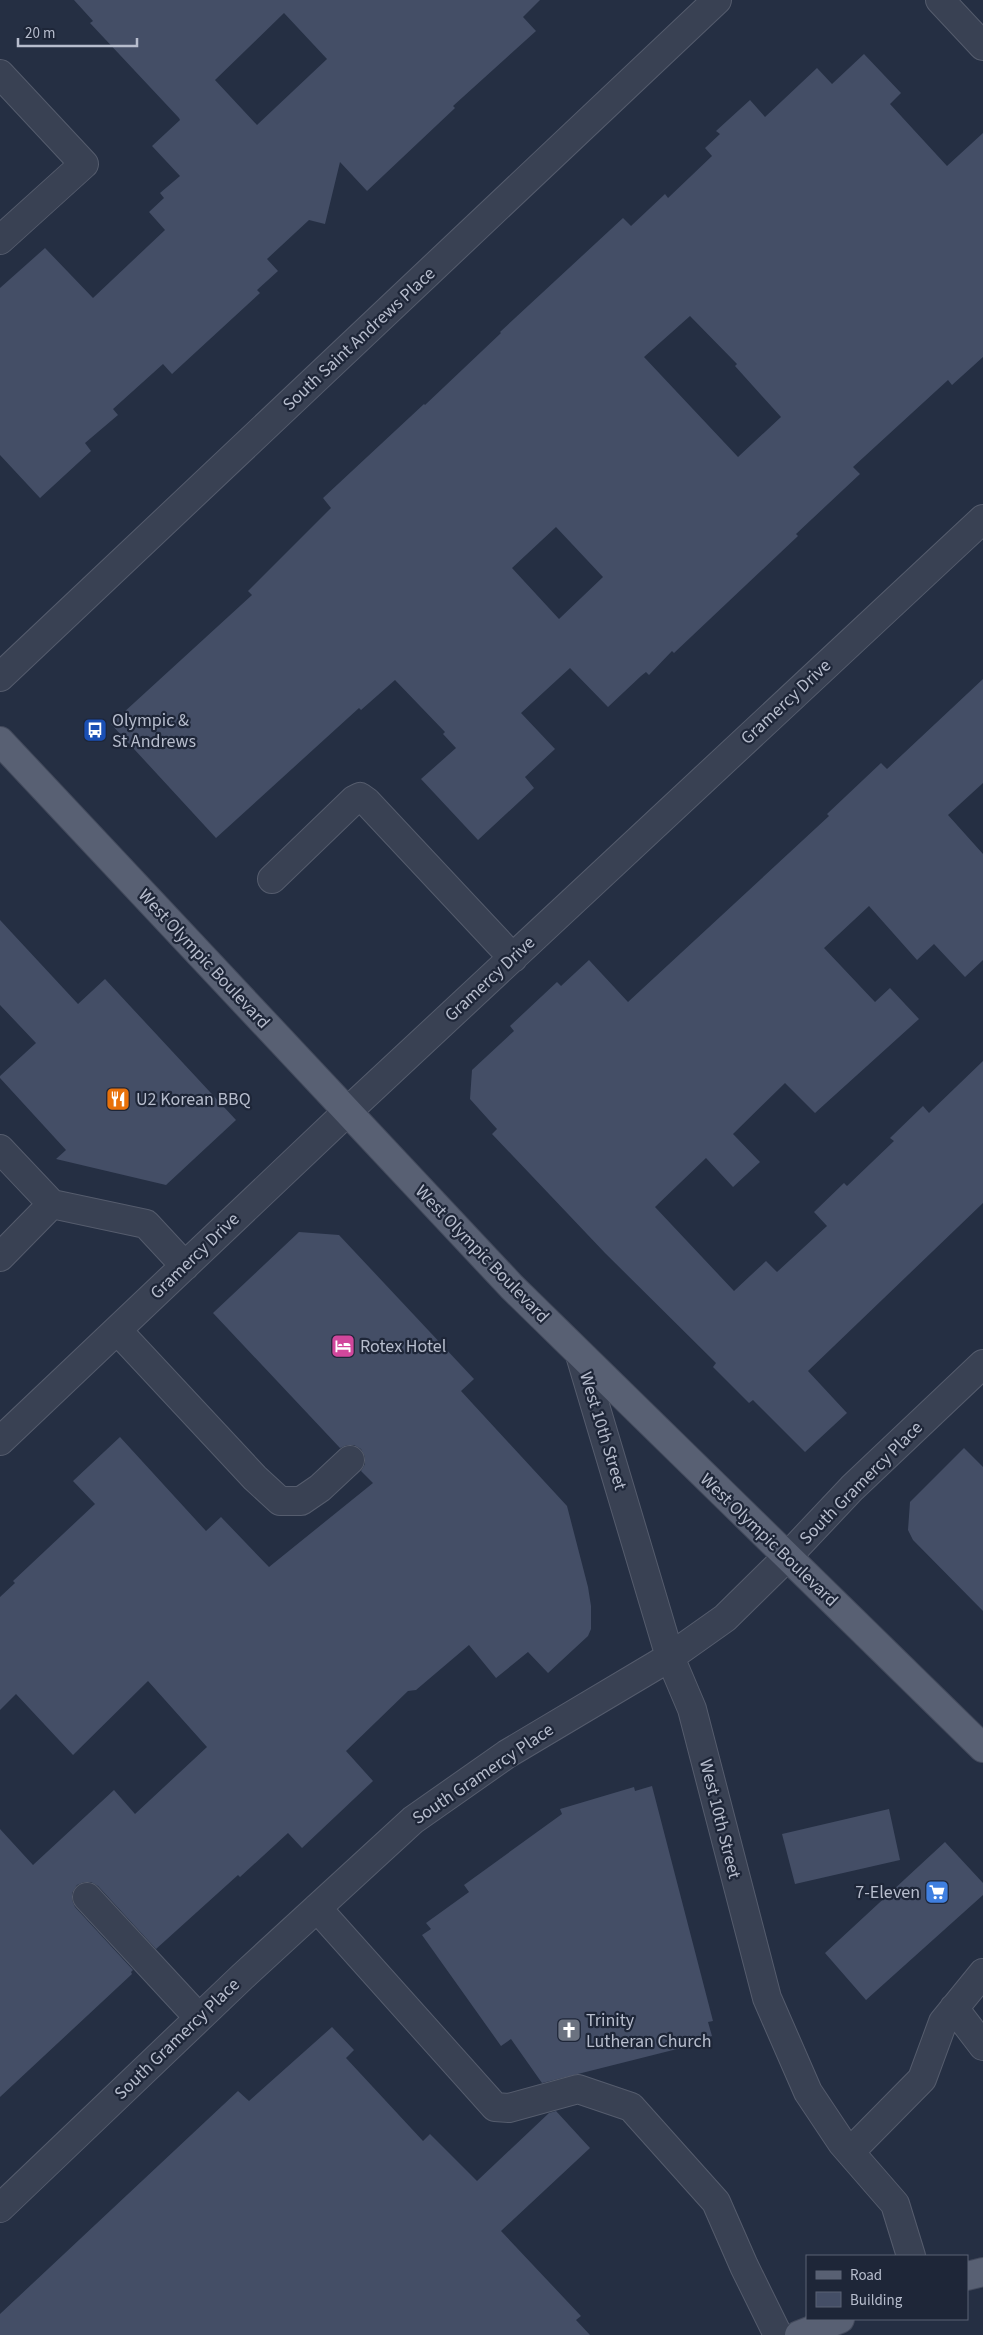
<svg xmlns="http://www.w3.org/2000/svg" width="983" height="2335" viewBox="0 0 983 2335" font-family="'Source Sans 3',sans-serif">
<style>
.building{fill:#444e66;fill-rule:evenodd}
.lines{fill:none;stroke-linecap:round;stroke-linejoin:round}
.minor-casing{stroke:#555c6d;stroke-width:30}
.major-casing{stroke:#434a5c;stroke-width:30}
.minor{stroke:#394153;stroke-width:28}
.major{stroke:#586073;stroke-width:28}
.labels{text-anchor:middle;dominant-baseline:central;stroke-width:4.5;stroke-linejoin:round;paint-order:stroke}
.street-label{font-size:18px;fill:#b7bdcd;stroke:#1e2638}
.poi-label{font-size:18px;fill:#b7bdcd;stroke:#1e2638;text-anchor:start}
</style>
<rect width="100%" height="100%" fill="#252f43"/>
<path class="building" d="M 74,0 L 540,0 L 523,17 L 536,31 L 453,106 L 455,108 L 367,191 L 340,162 L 325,224 L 309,220 L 267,259 L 278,271 L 257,290 L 260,293 L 172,374 L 163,364 L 113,409 L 118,415 L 85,443 L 91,451 L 40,498 L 0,455 L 0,288 L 45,248 L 93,298 L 165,230 L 149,212 L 164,198 L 160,193 L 180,176 L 152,146 L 180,120 L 179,118 L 90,23 L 93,21 ZM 284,13 L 327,59 L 257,125 L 215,80 Z
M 864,54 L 901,93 L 890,104 L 947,166 L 983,133 L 983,357 L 952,385 L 948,380 L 853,467 L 860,474 L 796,534 L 798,536 L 674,653 L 672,651 L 649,675 L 646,672 L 641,676 L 608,707 L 570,668 L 521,713 L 555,749 L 525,777 L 534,788 L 478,840 L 421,779 L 456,748 L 443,734 L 445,732 L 395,680 L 361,710 L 359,708 L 216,838 L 111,724 L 252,595 L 248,591 L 331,508 L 323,498 L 424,404 L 425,405 L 501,333 L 500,332 L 623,218 L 631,226 L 665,194 L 668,198 L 712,156 L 705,148 L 720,134 L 716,131 L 750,100 L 765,117 L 817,68 L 832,84 ZM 690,316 L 737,364 L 735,366 L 781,417 L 738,457 L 644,357 ZM 556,527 L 603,577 L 559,619 L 512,568 Z
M 983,679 L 983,783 L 948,815 L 983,854 L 983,960 L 965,977 L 934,944 L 917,960 L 869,906 L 824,948 L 875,1002 L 890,988 L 919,1019 L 815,1113 L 785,1083 L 733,1134 L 760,1162 L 733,1187 L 706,1158 L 655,1207 L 734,1291 L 766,1261 L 777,1272 L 827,1226 L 814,1212 L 844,1183 L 847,1186 L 894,1141 L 890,1138 L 923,1106 L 929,1113 L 983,1061 L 983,1203 L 808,1371 L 847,1413 L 805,1452 L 753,1400 L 749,1403 L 713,1367 L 716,1363 L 605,1253 L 492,1134 L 497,1129 L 470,1099 L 472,1070 L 514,1031 L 510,1026 L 557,982 L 561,986 L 589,960 L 628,1002 L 829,816 L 827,814 L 881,763 L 887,769 Z
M 0,920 L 78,1004 L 105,979 L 236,1120 L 166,1185 L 56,1159 L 66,1150 L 0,1078 L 0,1076 L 36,1043 L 0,1005 Z
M 299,1232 L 339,1235 L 474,1379 L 461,1391 L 567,1506 L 588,1587 L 591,1606 L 591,1629 L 588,1636 L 548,1673 L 528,1652 L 496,1678 L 469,1645 L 416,1690 L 408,1691 L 346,1751 L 373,1781 L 302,1848 L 288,1833 L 240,1877 L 238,1875 L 156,1949 L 98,1886 L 91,1882 L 84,1882 L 77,1885 L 72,1893 L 72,1900 L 75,1907 L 133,1970 L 131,1972 L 132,1974 L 0,2097 L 0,1829 L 33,1865 L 114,1790 L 135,1814 L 207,1747 L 148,1681 L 73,1755 L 16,1694 L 0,1710 L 0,1597 L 15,1583 L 13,1581 L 95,1504 L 73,1481 L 120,1437 L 206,1531 L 221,1517 L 269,1567 L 373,1483 L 361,1471 L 365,1464 L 365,1457 L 361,1449 L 354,1445 L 347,1445 L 340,1448 L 213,1313 Z
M 964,1448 L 983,1467 L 983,1611 L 913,1540 L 908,1530 L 910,1502 Z
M 652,1786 L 713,2021 L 708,2022 L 712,2036 L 691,2042 L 693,2045 L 542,2083 L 511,2039 L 501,2046 L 422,1935 L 431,1929 L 426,1923 L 469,1892 L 464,1885 L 562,1814 L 560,1809 L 634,1787 L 635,1791 Z
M 889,1809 L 900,1860 L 795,1884 L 782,1834 Z
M 945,1842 L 983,1883 L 983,1895 L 866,2000 L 825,1953 Z
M 332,2027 L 354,2050 L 346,2058 L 423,2141 L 430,2134 L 477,2181 L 549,2113 L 556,2111 L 590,2148 L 501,2231 L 581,2316 L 576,2320 L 590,2335 L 0,2335 L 0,2314 L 238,2091 L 249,2101 Z"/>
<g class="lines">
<g class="minor-casing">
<path id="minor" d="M 940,0 L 983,46
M 0,74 L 84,164 L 0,240
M 0,677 L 717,0
M 272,879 L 354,800 L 360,797 L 367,802 L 513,958
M 0,1149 L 52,1204 L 146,1224 L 185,1266
M 0,1257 L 52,1204
M 117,1330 L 255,1478 L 280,1501 L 301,1501 L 320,1488 L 350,1460
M 580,1355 L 670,1657 L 692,1709 L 767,1998 L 808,2092 L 842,2143 L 895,2204 L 911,2256
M 0,1441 L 348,1111 L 983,519
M 87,1897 L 199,2018
M 317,1908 L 495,2107 L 509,2108 L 578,2089 L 631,2107 L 716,2202 L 744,2266 L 778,2335
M 954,2008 L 983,2046
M 850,2152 L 922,2079 L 943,2022 L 983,1973
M 0,2208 L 242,1977 L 413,1820 L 507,1754 L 670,1657 L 725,1618 L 787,1557 L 852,1488 L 983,1364"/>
</g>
<g class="major-casing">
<path id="major" d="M 0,741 L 512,1287 L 983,1748
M 967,2276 L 983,2272
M 799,2335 L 840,2319"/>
</g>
<use href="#minor" class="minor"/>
<use href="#major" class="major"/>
</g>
<defs>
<g id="bus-square" transform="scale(1.25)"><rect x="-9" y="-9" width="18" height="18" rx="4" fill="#1a4fb4" stroke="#1e2638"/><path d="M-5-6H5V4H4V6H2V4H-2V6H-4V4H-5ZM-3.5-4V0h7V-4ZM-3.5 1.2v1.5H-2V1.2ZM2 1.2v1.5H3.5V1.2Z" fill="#fff"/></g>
<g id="restaurant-square" transform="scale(1.25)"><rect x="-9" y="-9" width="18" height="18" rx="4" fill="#e8710a" stroke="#1e2638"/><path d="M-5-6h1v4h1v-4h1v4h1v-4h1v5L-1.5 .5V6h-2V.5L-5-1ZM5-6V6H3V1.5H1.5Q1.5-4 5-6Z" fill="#fff"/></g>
<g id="hotel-square" transform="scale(1.25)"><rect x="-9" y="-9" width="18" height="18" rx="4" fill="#d1479c" stroke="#1e2638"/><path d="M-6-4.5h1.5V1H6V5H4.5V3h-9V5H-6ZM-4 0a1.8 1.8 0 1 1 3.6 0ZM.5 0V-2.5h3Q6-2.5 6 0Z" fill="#fff"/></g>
<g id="supermarket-square" transform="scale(1.25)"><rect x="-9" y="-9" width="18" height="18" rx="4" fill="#3f7fe0" stroke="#1e2638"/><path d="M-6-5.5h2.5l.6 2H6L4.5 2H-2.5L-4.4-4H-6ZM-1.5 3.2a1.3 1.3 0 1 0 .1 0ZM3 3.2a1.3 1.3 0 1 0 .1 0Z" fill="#fff"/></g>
<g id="church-square" transform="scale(1.25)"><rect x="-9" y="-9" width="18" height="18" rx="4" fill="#6b7280" stroke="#1e2638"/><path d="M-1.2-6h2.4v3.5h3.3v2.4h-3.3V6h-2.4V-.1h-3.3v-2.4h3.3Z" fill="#fff"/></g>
</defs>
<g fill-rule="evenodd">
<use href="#bus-square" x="95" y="730"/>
<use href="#restaurant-square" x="118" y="1099"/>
<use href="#hotel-square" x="343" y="1346"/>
<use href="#supermarket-square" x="937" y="1892"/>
<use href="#church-square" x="569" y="2030"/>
</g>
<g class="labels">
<g class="street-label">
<text transform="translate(359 339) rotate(-43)">South Saint Andrews Place</text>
<text transform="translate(786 702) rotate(-43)">Gramercy Drive</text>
<text transform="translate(204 959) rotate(47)">West Olympic Boulevard</text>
<text transform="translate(490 979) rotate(-43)">Gramercy Drive</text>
<text transform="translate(482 1254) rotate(46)">West Olympic Boulevard</text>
<text transform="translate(195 1256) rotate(-44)">Gramercy Drive</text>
<text transform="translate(603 1431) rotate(73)">West 10th Street</text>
<text transform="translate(861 1483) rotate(-45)">South Gramercy Place</text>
<text transform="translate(769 1540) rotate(44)">West Olympic Boulevard</text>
<text transform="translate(483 1774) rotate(-34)">South Gramercy Place</text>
<text transform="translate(720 1819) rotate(76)">West 10th Street</text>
<text transform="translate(177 2039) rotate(-44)">South Gramercy Place</text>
</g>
<g class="poi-label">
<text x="112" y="720">Olympic &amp;<tspan x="112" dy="21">St Andrews</tspan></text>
<text x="136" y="1099">U2 Korean BBQ</text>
<text x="360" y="1346">Rotex Hotel</text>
<text x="920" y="1892" text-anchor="end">7-Eleven</text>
<text x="586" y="2020">Trinity<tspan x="586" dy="21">Lutheran Church</tspan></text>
</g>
</g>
<rect x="806" y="2255" width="162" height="65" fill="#1e2638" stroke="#5b6274"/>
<rect x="816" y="2271" width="25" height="8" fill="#586073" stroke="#5b6274"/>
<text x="850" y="2280" font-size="15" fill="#b7bdcd">Road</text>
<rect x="816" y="2292" width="25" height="15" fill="#444e66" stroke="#5b6274"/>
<text x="850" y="2305" font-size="15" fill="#b7bdcd">Building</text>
<path d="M18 38v8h119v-8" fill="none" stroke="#b7bdcd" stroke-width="2.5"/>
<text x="25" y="38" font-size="15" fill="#b7bdcd" stroke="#1e2638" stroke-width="4" paint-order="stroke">20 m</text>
</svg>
